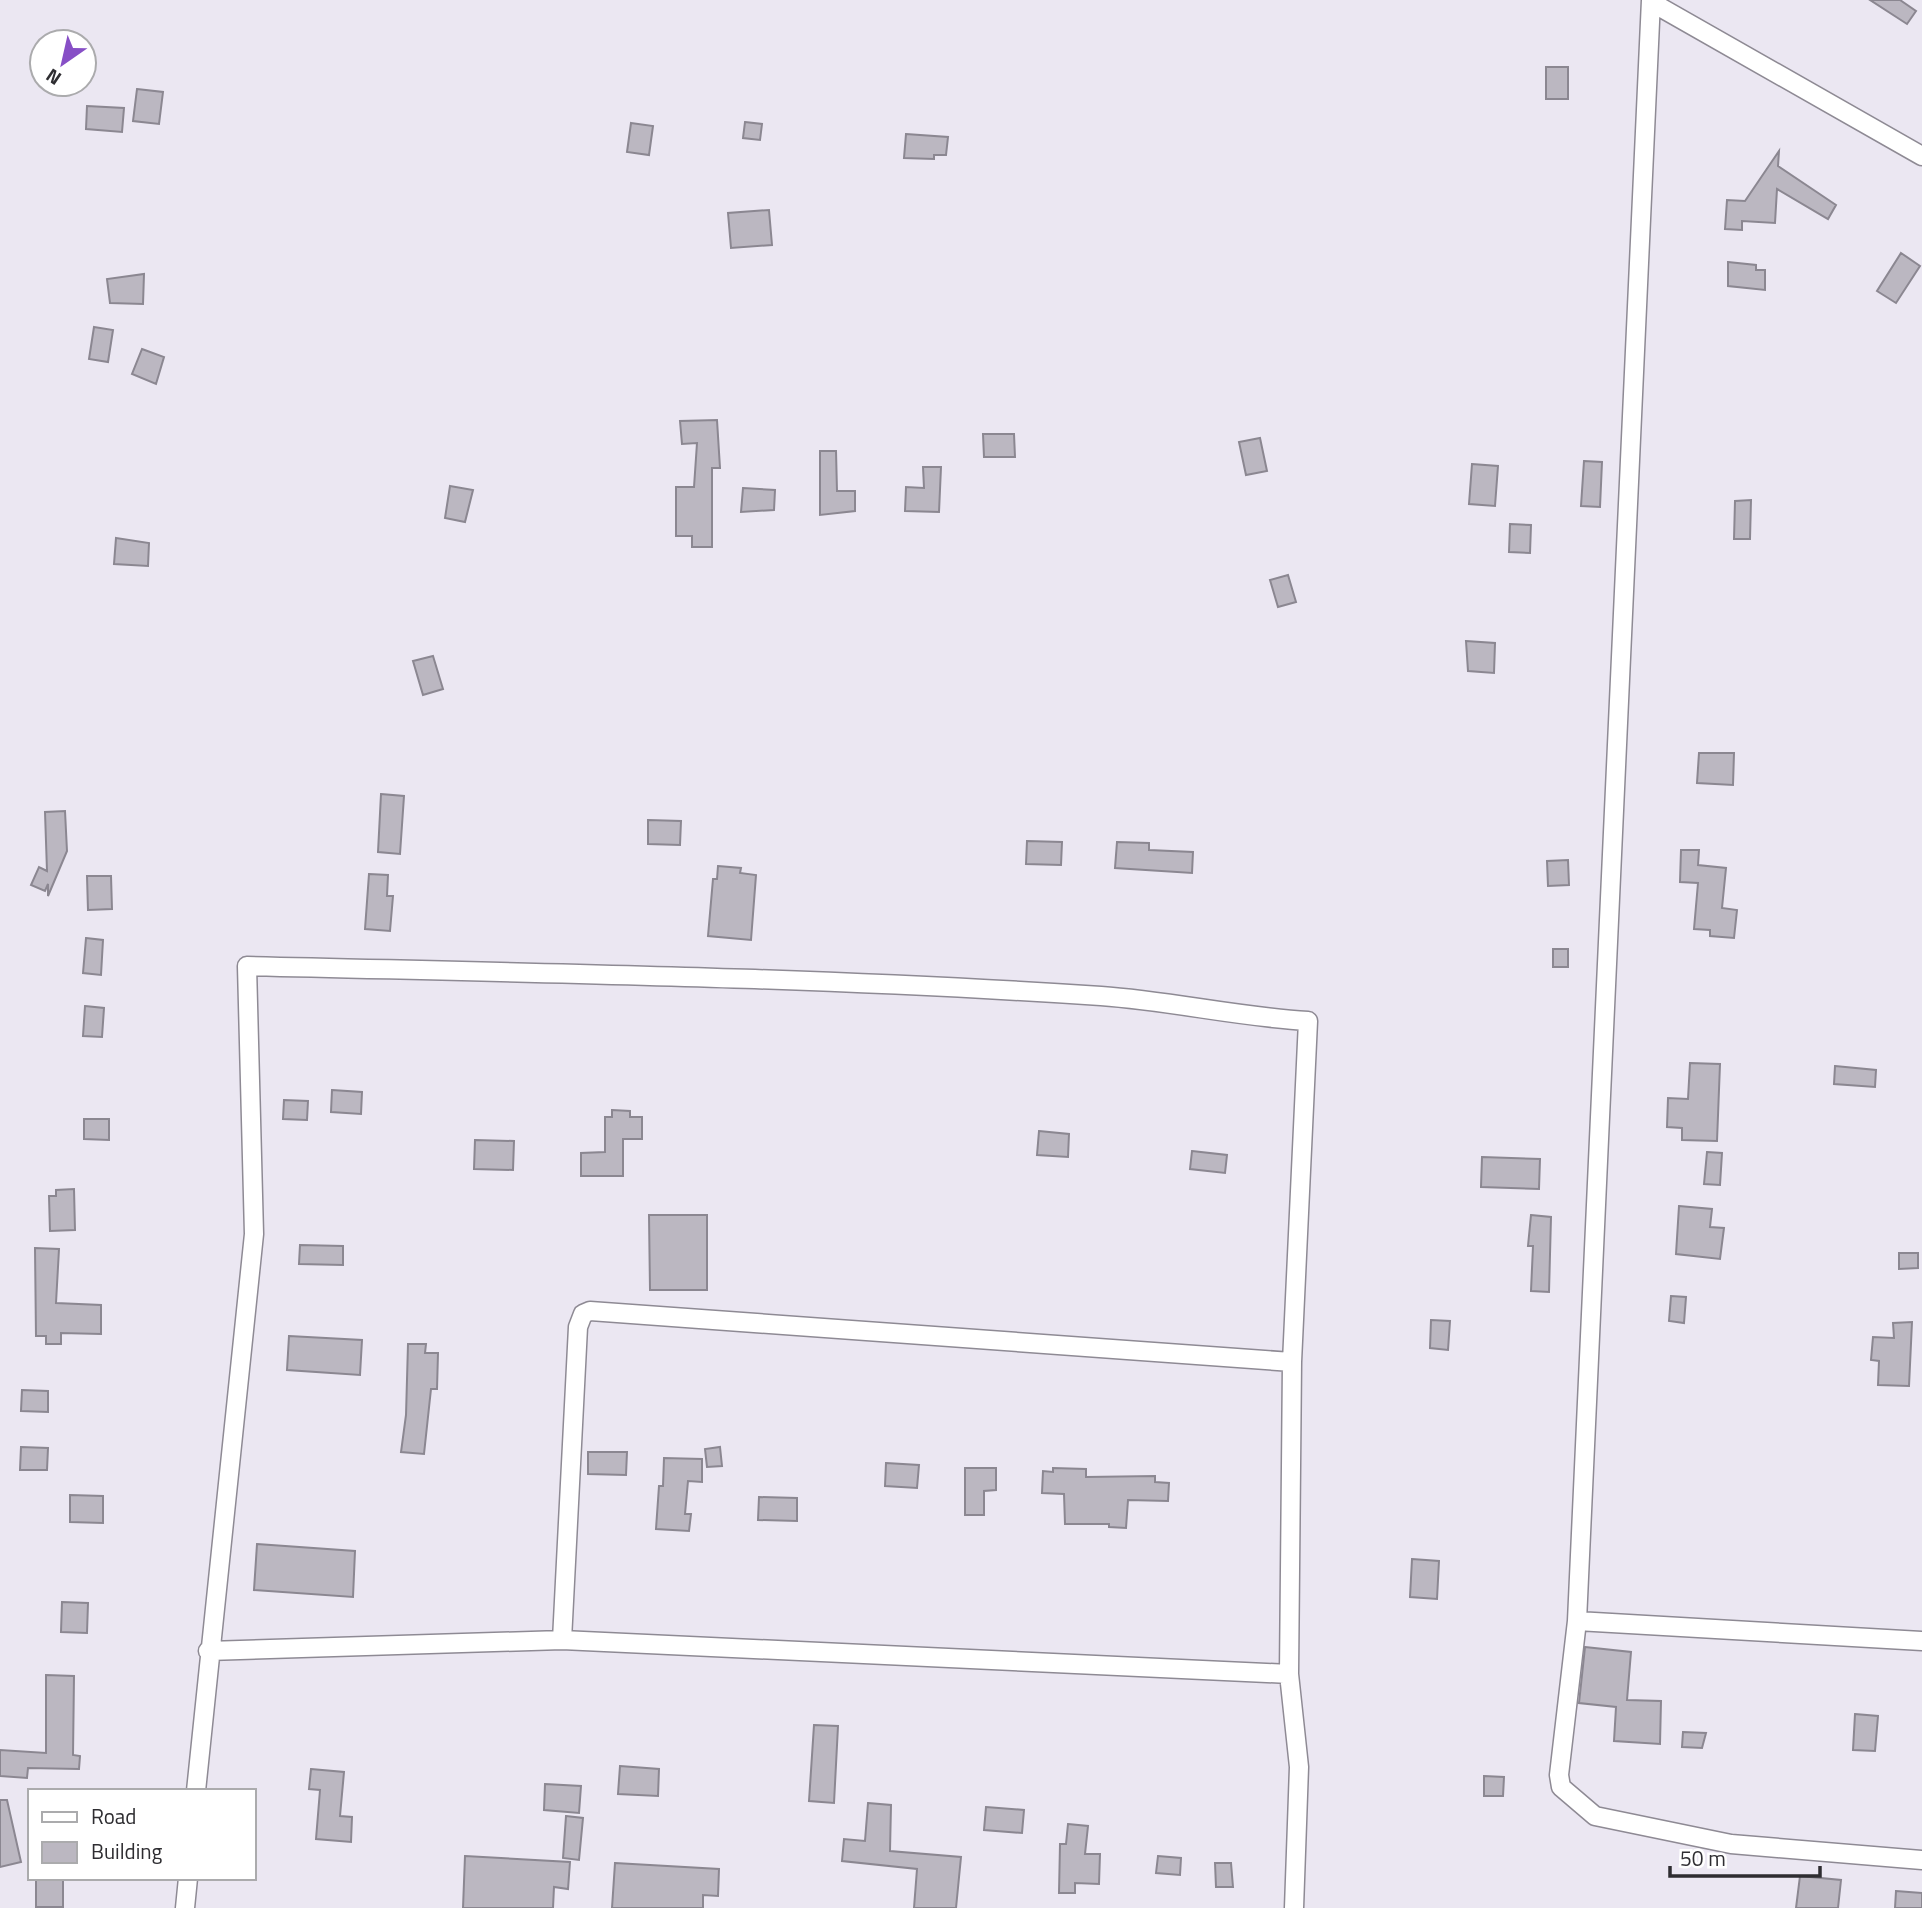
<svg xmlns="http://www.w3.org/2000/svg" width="1922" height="1908" viewBox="0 0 1922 1908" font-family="'Titillium Web',sans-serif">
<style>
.building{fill:#bbb7c1;stroke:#8b8791;stroke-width:2}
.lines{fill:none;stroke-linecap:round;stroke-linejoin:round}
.minor-casing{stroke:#8e8a94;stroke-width:21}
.minor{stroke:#fff;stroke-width:18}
</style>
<rect width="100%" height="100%" fill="#ebe7f2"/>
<path class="building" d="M 1870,0 L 1900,0 L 1916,11 L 1907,24 Z
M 1546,67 L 1568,67 L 1568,99 L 1546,99 Z
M 137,89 L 163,92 L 159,124 L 133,121 Z
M 87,106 L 124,108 L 122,132 L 86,129 Z
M 745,122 L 762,124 L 760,140 L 743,138 Z
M 631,123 L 653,126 L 649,155 L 627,152 Z
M 906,134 L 948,137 L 946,155 L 934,155 L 934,159 L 904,158 Z
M 1779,151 L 1778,166 L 1836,205 L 1828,219 L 1777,189 L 1775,223 L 1742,221 L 1742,230 L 1725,229 L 1727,200 L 1745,201 Z
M 769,210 L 772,245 L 731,248 L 728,213 Z
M 1901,253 L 1920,266 L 1896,303 L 1877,291 Z
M 1728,262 L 1756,265 L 1756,270 L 1765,270 L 1765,290 L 1728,286 Z
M 144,274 L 143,304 L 110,303 L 107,279 Z
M 94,327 L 113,330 L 108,362 L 89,359 Z
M 142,349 L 164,357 L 156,384 L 132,374 Z
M 717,420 L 720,468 L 712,468 L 712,547 L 692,547 L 692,536 L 676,536 L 676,487 L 694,487 L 697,443 L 682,444 L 680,421 Z
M 983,434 L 1014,434 L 1015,457 L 984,457 Z
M 1260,438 L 1267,471 L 1246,475 L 1239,442 Z
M 820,451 L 836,451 L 837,491 L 855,491 L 855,511 L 820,515 Z
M 1584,461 L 1602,462 L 1600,507 L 1581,506 Z
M 1472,464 L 1498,466 L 1495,506 L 1469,504 Z
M 923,467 L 941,467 L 939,512 L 905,511 L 906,487 L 924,488 Z
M 450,486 L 473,490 L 465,522 L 445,518 Z
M 743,488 L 775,490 L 774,510 L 741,512 Z
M 1751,500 L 1750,539 L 1734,539 L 1735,501 Z
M 1510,524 L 1531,525 L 1530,553 L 1509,552 Z
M 116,538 L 149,543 L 148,566 L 114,564 Z
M 1288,575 L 1296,602 L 1278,607 L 1270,580 Z
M 1466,641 L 1495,643 L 1494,673 L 1468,671 Z
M 433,656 L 443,689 L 423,695 L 413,661 Z
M 1699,753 L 1734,753 L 1733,785 L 1697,783 Z
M 381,794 L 404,796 L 400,854 L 378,852 Z
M 65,811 L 67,851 L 48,896 L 48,884 L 45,891 L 31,885 L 39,867 L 47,871 L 45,812 Z
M 648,820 L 681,821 L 680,845 L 648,844 Z
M 1027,841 L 1062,842 L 1061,865 L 1026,864 Z
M 1117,842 L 1149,843 L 1149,850 L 1193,852 L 1192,873 L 1115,868 Z
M 1681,850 L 1699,850 L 1698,865 L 1726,868 L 1722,908 L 1737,910 L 1734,938 L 1710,936 L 1710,930 L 1694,929 L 1698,883 L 1680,882 Z
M 1568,860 L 1569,885 L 1548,886 L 1547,861 Z
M 718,866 L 741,868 L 740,873 L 756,875 L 751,940 L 708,936 L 713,879 L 717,879 Z
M 369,874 L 388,875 L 387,896 L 393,896 L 390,931 L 365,929 Z
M 87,876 L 111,876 L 112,909 L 88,910 Z
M 86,938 L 103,940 L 101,975 L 83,973 Z
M 1553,949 L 1568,949 L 1568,967 L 1553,967 Z
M 85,1006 L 104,1008 L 102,1037 L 83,1036 Z
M 1690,1063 L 1720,1064 L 1717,1141 L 1682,1140 L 1682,1128 L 1667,1127 L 1668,1098 L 1688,1099 Z
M 1835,1066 L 1876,1070 L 1875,1087 L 1834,1084 Z
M 332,1090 L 362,1092 L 361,1114 L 331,1112 Z
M 284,1100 L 308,1101 L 307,1120 L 283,1119 Z
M 612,1110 L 630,1111 L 630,1117 L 642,1117 L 642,1139 L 623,1139 L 623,1176 L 581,1176 L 581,1153 L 605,1152 L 605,1117 L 612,1117 Z
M 84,1119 L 109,1119 L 109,1140 L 84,1139 Z
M 1039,1131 L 1069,1134 L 1068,1157 L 1037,1155 Z
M 475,1140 L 514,1141 L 513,1170 L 474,1169 Z
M 1192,1151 L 1227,1155 L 1225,1173 L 1190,1169 Z
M 1707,1152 L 1722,1153 L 1720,1185 L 1704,1184 Z
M 1482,1157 L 1540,1159 L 1539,1189 L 1481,1187 Z
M 74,1189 L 75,1230 L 50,1231 L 49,1196 L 56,1196 L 56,1190 Z
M 1679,1206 L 1712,1209 L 1710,1227 L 1724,1228 L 1720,1259 L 1676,1254 Z
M 649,1215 L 707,1215 L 707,1290 L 650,1290 Z
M 1531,1215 L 1551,1217 L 1549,1292 L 1531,1291 L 1533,1246 L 1528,1246 Z
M 300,1245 L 343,1246 L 343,1265 L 299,1264 Z
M 35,1248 L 59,1249 L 56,1303 L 101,1305 L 101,1334 L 61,1333 L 61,1344 L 46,1344 L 46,1336 L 36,1336 Z
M 1899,1253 L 1918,1253 L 1918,1268 L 1899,1269 Z
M 1671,1296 L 1686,1297 L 1684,1323 L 1669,1321 Z
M 1431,1320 L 1450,1321 L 1448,1350 L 1430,1348 Z
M 1912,1322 L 1909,1386 L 1878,1385 L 1879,1361 L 1871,1360 L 1873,1337 L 1894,1338 L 1893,1323 Z
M 289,1336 L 362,1340 L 360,1375 L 287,1370 Z
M 408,1344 L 426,1344 L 425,1353 L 438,1353 L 437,1389 L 431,1389 L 424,1454 L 401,1452 L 406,1415 Z
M 22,1390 L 48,1391 L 48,1412 L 21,1411 Z
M 21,1447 L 48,1448 L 47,1470 L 20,1470 Z
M 720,1447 L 722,1466 L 707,1467 L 705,1449 Z
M 588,1452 L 627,1452 L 626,1475 L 588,1474 Z
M 664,1458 L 702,1459 L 702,1482 L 688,1481 L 685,1514 L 691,1514 L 689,1531 L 656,1529 L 659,1486 L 663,1486 Z
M 886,1463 L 919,1465 L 917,1488 L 885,1486 Z
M 965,1468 L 996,1468 L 996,1490 L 984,1491 L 984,1515 L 965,1515 Z
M 1053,1468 L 1086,1469 L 1086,1477 L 1155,1476 L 1155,1482 L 1169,1483 L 1168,1501 L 1128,1500 L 1126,1528 L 1109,1527 L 1109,1524 L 1065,1524 L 1064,1494 L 1042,1493 L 1043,1471 L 1053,1472 Z
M 70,1495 L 103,1496 L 103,1523 L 70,1522 Z
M 759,1497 L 797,1498 L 797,1521 L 758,1520 Z
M 257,1544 L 355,1551 L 353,1597 L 254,1590 Z
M 1412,1559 L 1439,1561 L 1437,1599 L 1410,1597 Z
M 62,1602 L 88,1603 L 87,1633 L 61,1632 Z
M 1585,1647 L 1631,1652 L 1627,1700 L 1661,1701 L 1660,1744 L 1614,1741 L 1616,1707 L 1579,1703 Z
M 46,1675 L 74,1676 L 73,1755 L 80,1756 L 79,1769 L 28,1768 L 27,1778 L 0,1776 L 0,1750 L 46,1753 Z
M 1855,1714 L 1878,1716 L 1875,1751 L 1853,1750 Z
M 814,1725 L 838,1726 L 834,1803 L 809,1801 Z
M 1683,1732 L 1706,1733 L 1702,1748 L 1682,1747 Z
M 620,1766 L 659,1769 L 658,1796 L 618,1794 Z
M 311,1769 L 344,1772 L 340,1816 L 352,1817 L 351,1842 L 316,1839 L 320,1790 L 309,1789 Z
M 1484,1776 L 1504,1777 L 1503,1796 L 1484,1796 Z
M 545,1784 L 581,1786 L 579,1813 L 544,1810 Z
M 0,1800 L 7,1800 L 21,1862 L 0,1867 Z
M 868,1803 L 891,1805 L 890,1851 L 961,1857 L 956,1908 L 914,1908 L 917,1869 L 842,1861 L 844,1839 L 865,1841 Z
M 986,1807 L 1024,1810 L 1022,1833 L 984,1830 Z
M 566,1816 L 583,1818 L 579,1860 L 563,1858 Z
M 1068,1824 L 1088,1826 L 1085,1854 L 1100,1854 L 1099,1884 L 1075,1883 L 1075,1893 L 1059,1893 L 1060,1844 L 1066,1844 Z
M 465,1856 L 570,1862 L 568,1889 L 554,1887 L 553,1908 L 463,1908 Z
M 1158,1856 L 1181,1858 L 1180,1875 L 1156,1873 Z
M 615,1863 L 719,1869 L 718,1896 L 703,1895 L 703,1908 L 612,1908 Z
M 1215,1863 L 1231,1863 L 1233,1887 L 1216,1887 Z
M 1800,1876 L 1841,1880 L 1838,1908 L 1796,1908 Z
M 36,1878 L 63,1878 L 63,1907 L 36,1907 Z
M 1896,1891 L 1922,1893 L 1922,1908 L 1895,1908 Z"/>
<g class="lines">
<g class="minor-casing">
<path id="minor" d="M 1651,0 L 1577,1621 L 1559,1775 L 1561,1787 L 1595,1816 L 1731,1844 L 1922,1860
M 1651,2 L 1922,156
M 1577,1621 L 1922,1641
M 562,1640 L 578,1327 L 583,1314 L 590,1311 L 1292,1362
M 1289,1674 L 1299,1767 L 1294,1908
M 196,1791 L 254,1234 L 247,966 C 532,973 817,977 1101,996 C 1171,1001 1238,1017 1308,1021 L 1292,1362 L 1289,1674 L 562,1640 L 208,1651
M 185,1908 L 188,1878"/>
</g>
<use href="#minor" class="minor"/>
</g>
<rect x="28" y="1789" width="228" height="91" fill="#ffffff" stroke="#ababad" stroke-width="2"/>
<rect x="42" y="1812" width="35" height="10" fill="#ffffff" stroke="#ababad" stroke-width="2"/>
<text x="91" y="1824" font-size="21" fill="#2e2d31">Road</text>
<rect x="42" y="1842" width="35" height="21" fill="#bbb7c1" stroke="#ababad" stroke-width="2"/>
<text x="91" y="1859" font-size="21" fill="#2e2d31">Building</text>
<g transform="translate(63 63) rotate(214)"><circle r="33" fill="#ffffff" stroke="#ababad" stroke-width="2"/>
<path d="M0-5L12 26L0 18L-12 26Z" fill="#874fc6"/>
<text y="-10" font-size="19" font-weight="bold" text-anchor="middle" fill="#2e2d31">N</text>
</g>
<path d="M1670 1866v10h150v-10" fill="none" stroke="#2e2d31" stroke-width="3.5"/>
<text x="1680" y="1866" font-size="21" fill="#2e2d31" stroke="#ffffff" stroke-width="5" paint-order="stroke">50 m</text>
</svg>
